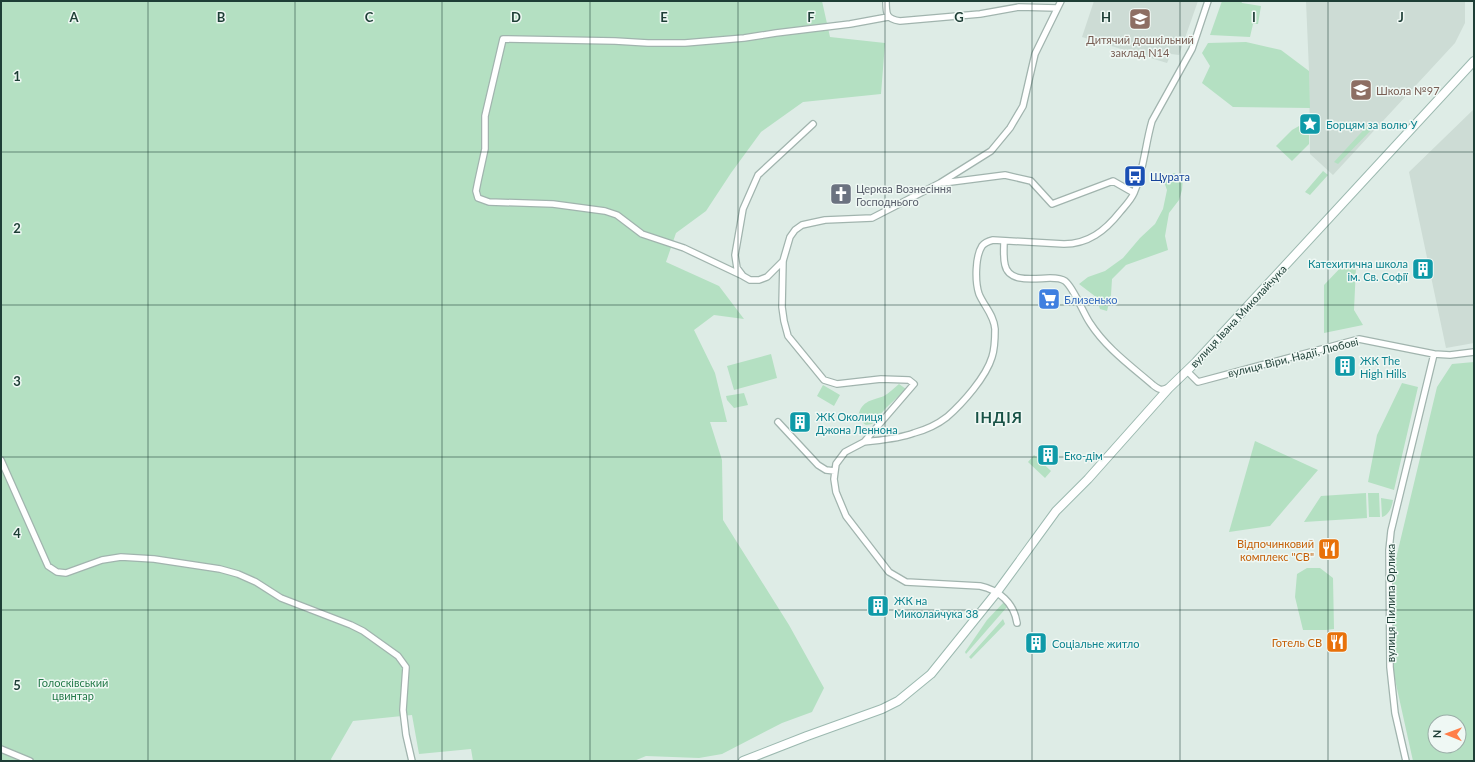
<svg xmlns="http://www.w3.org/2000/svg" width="1475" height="762" viewBox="0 0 1475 762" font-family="Lato,sans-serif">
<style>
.built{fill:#cddcd5}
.green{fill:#b4e0c2;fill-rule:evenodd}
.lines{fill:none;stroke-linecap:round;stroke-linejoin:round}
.street-casing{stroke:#a1b4ae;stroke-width:8}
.secondary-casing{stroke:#9cb9b0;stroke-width:10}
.street{stroke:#fff;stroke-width:5.5}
.secondary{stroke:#fff;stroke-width:8}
.grid{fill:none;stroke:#1e3e36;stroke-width:1;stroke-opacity:0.55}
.labels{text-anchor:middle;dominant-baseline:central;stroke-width:3;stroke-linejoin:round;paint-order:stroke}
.education-label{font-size:11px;fill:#785e54;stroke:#eff8f4}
.culture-label{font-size:11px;fill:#0d838f;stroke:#eff8f4;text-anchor:start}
.transit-label{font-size:11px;fill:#164399;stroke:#eff8f4;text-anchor:start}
.worship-label{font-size:11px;fill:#5b616d;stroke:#eff8f4;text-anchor:start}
.shop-label{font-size:11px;fill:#366cbe;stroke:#eff8f4;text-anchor:start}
.street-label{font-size:11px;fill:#1e3e36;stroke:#eff8f4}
.food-label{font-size:11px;fill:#c56008;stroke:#eff8f4;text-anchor:end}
.park-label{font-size:11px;fill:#237948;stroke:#eff8f4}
.district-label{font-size:15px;font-weight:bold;letter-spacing:1px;fill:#185246;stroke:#eff8f4}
.grid-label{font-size:13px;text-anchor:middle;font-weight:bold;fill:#1e3e36;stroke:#eff8f4;stroke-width:3;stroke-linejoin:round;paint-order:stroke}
</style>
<rect width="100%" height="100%" fill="#deece6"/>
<path class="built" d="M 1094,1 L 1198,1 L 1179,55 L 1171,54 L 1167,63 L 1082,37 Z
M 1306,1 L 1465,1 L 1465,23 L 1455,43 L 1333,175 L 1310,154 L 1309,71 Z
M 1474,109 L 1474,343 L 1446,348 L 1409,172 Z"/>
<path class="green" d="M 1,1 L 822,1 L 830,37 L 885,43 L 881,94 L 803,102 L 761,132 L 731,173 L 706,211 L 676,233 L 666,262 L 719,286 L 744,319 L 714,315 L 694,330 L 715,373 L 727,422 L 710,422 L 722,460 L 723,520 L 789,625 L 824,688 L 812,712 L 782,723 L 722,754 L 699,758 L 646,756 L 634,761 L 473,761 L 471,749 L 419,754 L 412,715 L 353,721 L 331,759 L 332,761 L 1,761 Z
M 1222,1 L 1241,1 L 1242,3 L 1261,6 L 1258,24 L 1253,24 L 1250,37 L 1210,35 Z
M 1246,42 L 1281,50 L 1309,71 L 1310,108 L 1233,107 L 1202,83 L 1210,66 L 1202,53 L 1208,43 Z
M 1370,123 L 1377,124 L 1338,164 L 1334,162 Z
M 1299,126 L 1309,135 L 1309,144 L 1292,161 L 1276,146 L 1292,130 Z
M 1323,171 L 1328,175 L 1310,195 L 1305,192 Z
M 1174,173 L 1183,177 L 1182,190 L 1179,200 L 1169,213 L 1165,236 L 1168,250 L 1126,265 L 1112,279 L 1111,295 L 1107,311 L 1100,309 L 1096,297 L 1079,284 L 1088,277 L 1105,271 L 1123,258 L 1140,238 L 1155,224 L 1163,209 L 1167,190 L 1163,179 Z
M 1345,263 L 1356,267 L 1354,310 L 1363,325 L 1324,333 L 1324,285 Z
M 771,354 L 777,378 L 734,390 L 727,366 Z
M 1474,362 L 1474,761 L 1413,761 L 1394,675 L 1393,571 L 1437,387 L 1452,364 ZM 1435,722 L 1459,722 L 1459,746 L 1435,746 Z
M 1402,383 L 1418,387 L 1394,490 L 1368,482 L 1377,435 Z
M 899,384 L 906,389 L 886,408 L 872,424 L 866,425 L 858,419 C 860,401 870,401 884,396 C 889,393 894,388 899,384 Z
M 823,385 L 840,395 L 834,406 L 817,396 Z
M 744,393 L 748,405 L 734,408 L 727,400 L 726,396 Z
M 1255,441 L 1318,470 L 1270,526 L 1229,532 Z
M 1034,455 L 1051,471 L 1045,478 L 1028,462 Z
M 1366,493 L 1367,518 L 1304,522 L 1321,496 Z
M 1368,493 L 1379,493 L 1380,517 L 1369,517 Z
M 1381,498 L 1393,500 C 1392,507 1389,515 1382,517 Z
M 1307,568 L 1320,568 L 1333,578 L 1334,629 L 1326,630 L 1303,630 L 1295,597 L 1297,574 Z
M 1004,602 L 1007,607 L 966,654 L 965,652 L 987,620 Z
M 1003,619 L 1005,624 L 971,659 L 969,657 Z"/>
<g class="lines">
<g class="street-casing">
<path id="street" d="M 886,1 C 886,14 886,19 900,21 L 980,14 L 1019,7 L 1057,8
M 943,183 L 1005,175 L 1031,181 L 1052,204 L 1113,181 L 1134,193
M 1004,241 C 1004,248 1003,257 1005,265 C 1009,284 1037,278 1050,278 C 1055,278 1061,278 1065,281 C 1074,288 1083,313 1090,323 C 1106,348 1131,366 1153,385 C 1158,389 1161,391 1167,388
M 783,261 L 767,277 L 759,280 L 750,280 L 743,276 L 737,268 L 735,255 L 743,209 L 758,175 L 813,124
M 743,276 L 684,248 L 642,234 L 617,215 L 605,211 L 553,204 L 489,202 L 478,198 L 476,191 L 478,181 L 485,149 L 485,116 L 503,39 L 615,41 L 648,43 L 685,43 L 744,38 L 776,33 L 850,24 L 888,17
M 1187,371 L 1198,382 L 1359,339 L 1434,354 L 1450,355 L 1474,352
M 778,422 L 818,465 L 826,470 L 835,471
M 864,442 C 881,440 898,439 914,433 C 925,430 938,424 947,417 C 963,403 986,377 992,357 C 995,348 995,338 995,329 C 994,315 984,306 979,294 C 975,282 975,257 982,246 C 985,242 989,241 993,240 L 1064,244 C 1088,244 1105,231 1120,212 C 1125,206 1131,200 1134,193 C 1144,170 1145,145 1152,121 L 1192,49 L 1208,1
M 1,460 L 48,566 L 57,572 L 66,573 L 102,560 L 121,557 L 154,559 L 220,569 L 238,574 L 256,582 L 281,598 L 351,625 L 363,631 L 398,656 L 406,667 L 403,710 L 406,735 L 412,761
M 1017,623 C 1014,603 999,590 980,586 L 906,582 L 889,572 L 846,516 L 836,492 L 834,479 L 836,464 L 845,452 L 864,442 L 914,384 L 909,380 L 881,379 L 837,384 L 824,380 L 788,336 L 784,321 L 782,307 L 783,261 L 790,237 L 795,230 L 802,225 L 811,223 L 825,220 L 872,218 L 940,183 L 991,151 L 1010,128 L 1023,106 L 1035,54 L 1061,1
M 1,749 L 30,761
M 1406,761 L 1395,713 L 1390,667 L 1389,550 L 1391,531 L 1434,354"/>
</g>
<g class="secondary-casing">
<path id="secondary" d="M 743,761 L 807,736 L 882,709 L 898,701 L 931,674 L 997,592 L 1056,511 L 1088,479 L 1169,388 L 1196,362 L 1474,61"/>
</g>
<use href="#street" class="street"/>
<use href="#secondary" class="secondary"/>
</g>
<path class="grid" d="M 148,1 L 148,761M 295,1 L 295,761M 442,1 L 442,761M 590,1 L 590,761M 738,1 L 738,761M 885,1 L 885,761M 1032,1 L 1032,761M 1180,1 L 1180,761M 1328,1 L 1328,761M 1,152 L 1474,152M 1,305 L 1474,305M 1,457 L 1474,457M 1,610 L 1474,610"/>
<defs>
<g id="school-square" transform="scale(1.15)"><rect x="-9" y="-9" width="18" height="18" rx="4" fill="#8d6e63" stroke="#eff8f4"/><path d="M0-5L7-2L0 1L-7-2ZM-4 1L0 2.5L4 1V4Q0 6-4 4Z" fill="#fff"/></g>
<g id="sight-square" transform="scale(1.15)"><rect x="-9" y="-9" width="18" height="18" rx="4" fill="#0f9aa8" stroke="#eff8f4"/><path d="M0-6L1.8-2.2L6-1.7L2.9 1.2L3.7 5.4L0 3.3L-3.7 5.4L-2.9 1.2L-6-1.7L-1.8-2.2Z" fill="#fff"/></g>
<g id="bus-square" transform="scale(1.15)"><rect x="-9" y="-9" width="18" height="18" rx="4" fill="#1a4fb4" stroke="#eff8f4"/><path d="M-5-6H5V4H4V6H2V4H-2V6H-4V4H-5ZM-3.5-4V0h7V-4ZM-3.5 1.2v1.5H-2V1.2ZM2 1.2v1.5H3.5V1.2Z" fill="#fff"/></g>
<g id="church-square" transform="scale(1.15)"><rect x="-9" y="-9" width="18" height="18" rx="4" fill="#6b7280" stroke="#eff8f4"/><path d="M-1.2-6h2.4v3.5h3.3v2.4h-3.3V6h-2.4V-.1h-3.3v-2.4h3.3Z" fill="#fff"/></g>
<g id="building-square" transform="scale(1.15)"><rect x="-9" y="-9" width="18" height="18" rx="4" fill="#0f9aa8" stroke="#eff8f4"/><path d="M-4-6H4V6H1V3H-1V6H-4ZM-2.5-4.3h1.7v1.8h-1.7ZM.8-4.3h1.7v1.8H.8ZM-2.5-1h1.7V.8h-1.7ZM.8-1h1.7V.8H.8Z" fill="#fff"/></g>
<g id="supermarket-square" transform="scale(1.15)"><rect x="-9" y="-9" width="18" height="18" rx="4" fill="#3f7fe0" stroke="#eff8f4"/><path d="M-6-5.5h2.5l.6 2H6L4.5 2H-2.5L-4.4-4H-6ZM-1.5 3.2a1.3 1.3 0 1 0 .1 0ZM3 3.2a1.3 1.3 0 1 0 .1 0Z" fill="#fff"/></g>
<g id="restaurant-square" transform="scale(1.15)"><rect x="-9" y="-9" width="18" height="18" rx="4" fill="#e8710a" stroke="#eff8f4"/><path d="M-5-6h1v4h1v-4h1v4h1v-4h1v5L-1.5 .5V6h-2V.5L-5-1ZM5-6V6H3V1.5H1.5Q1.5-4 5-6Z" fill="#fff"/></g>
</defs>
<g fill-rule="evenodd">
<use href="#school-square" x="1140" y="19"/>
<use href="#school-square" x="1361" y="90"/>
<use href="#sight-square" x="1310" y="124"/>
<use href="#bus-square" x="1135" y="176"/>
<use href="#church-square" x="841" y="194"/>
<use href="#building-square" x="1423" y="269"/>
<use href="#supermarket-square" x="1049" y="299"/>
<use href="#building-square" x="1345" y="366"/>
<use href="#building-square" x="800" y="422"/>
<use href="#building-square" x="1048" y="455"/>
<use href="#restaurant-square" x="1329" y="549"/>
<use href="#building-square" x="878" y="606"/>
<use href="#restaurant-square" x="1337" y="642"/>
<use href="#building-square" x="1036" y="643"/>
</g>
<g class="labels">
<g class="education-label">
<text x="1140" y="39">Дитячий дошкільний<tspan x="1140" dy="13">заклад N14</tspan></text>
<text x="1376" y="90" text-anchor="start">Школа №97</text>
</g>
<g class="culture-label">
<text x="1326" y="124">Борцям за волю У</text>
<text x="1408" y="263" text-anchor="end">Катехитична школа<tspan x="1408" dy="13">ім. Св. Софії</tspan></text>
<text x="1360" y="360">ЖК The<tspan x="1360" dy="13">High Hills</tspan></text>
<text x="816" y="416">ЖК Околиця<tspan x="816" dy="13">Джона Леннона</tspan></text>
<text x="1064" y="455">Еко-дім</text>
<text x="894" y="600">ЖК на<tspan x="894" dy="13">Миколайчука 38</tspan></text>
<text x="1052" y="643">Соціальне житло</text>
</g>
<g class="transit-label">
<text x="1150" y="176">Щурата</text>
</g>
<g class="worship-label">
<text x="856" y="188">Церква Вознесіння<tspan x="856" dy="13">Господнього</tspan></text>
</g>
<g class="shop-label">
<text x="1064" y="299">Близенько</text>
</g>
<g class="street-label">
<text transform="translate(1238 316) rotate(-47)">вулиця Івана Миколайчука</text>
<text transform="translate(1293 357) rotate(-14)">вулиця Віри, Надії, Любові</text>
<text transform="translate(1390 603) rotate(-90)">вулиця Пилипа Орлика</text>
</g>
<g class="food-label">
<text x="1314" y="543">Відпочинковий<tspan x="1314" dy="13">комплекс "СВ"</tspan></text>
<text x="1322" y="642">Готель СВ</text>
</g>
<g class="park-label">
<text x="73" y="682">Голосківський<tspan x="73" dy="13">цвинтар</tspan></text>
</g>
<g class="district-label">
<text x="999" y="417">ІНДІЯ</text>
</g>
</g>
<g class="grid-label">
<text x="74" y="22">A</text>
<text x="221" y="22">B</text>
<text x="369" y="22">C</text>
<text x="516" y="22">D</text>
<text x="664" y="22">E</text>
<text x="811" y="22">F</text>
<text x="959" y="22">G</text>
<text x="1106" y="22">H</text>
<text x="1254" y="22">I</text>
<text x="1401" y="22">J</text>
<text x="17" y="81">1</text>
<text x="17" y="233">2</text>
<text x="17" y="386">3</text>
<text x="17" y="538">4</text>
<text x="17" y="690">5</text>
</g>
<rect width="1475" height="762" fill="none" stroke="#1e3e36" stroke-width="4"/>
<g transform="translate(1447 734) rotate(271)"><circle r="19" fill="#eff8f4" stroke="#9baea8"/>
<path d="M0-3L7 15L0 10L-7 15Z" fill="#ff7e49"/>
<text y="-6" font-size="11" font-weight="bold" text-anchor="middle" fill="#1e3e36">N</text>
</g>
</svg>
